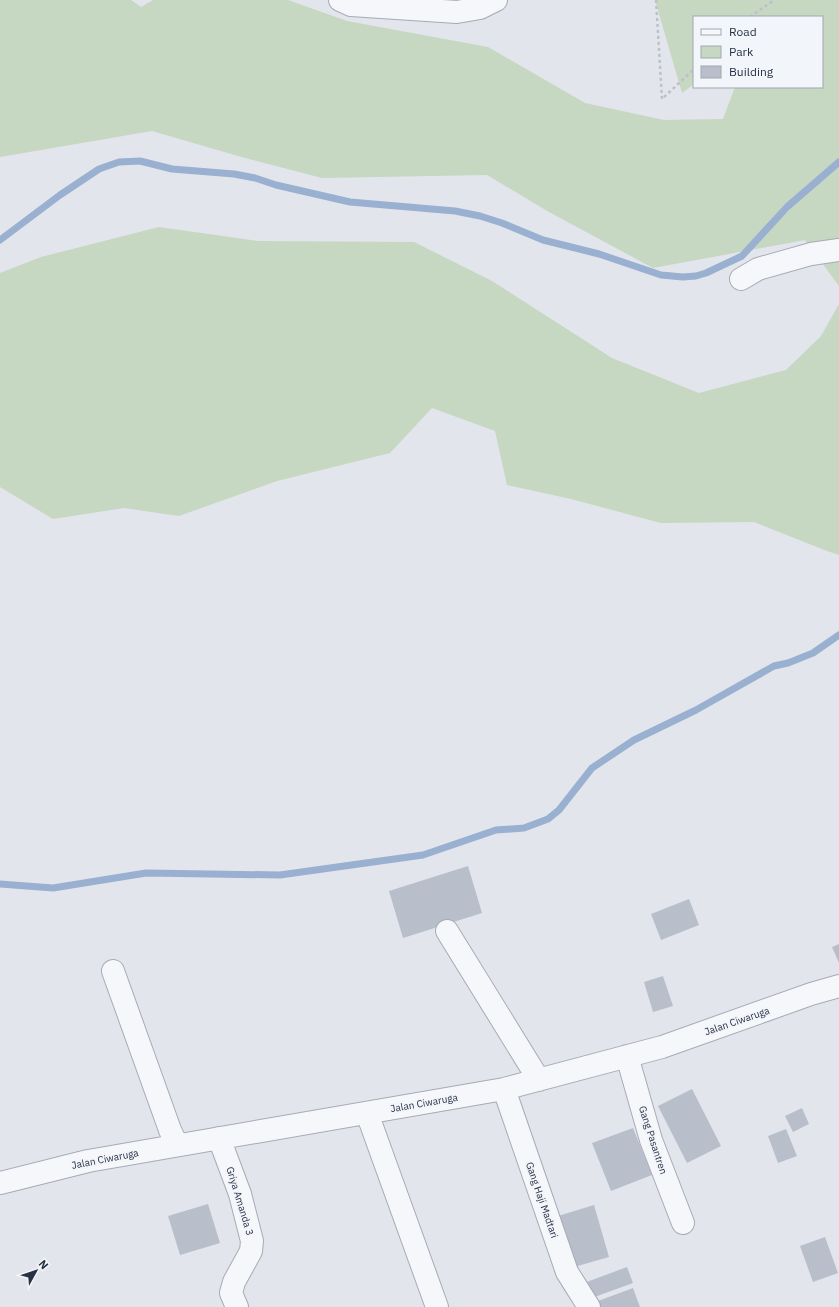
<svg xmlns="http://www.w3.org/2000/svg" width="839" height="1307" viewBox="0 0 839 1307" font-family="'IBM Plex Sans',sans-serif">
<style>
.green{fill:#c6d7c2}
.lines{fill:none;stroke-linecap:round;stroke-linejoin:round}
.stream{stroke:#99b0d0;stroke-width:7}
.building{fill:#b9becb}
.minor-casing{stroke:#a6abb7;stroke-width:24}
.path{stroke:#bcc0c8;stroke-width:2.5;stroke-dasharray:3 3;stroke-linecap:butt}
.minor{stroke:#f6f7fa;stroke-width:22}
.labels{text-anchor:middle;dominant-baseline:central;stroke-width:3.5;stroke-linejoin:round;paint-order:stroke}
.street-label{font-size:10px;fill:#283146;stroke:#f2f5f9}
</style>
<rect width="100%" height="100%" fill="#e2e5ec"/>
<path class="green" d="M 0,0 L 131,0 L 141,7 L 153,0 L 288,0 L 347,21 L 488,47 L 585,103 L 664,120 L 723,119 L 735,87 L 822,87 L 822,17 L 694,17 L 694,84 L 682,93 L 655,0 L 839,0 L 839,286 L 805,240 L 653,268 L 549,212 L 487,175 L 322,178 L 245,158 L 152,131 L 0,157 Z
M 159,227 L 258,241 L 414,242 L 492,281 L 612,358 L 699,393 L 786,370 L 821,336 L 839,304 L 839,555 L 827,551 L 754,522 L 661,523 L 571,499 L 507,485 L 495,431 L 432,408 L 390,453 L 277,481 L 179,516 L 124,508 L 53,519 L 0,487 L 0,273 L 41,257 Z"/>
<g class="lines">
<path class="stream" d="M 0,240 L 60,195 L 99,169 L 119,162 L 140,161 L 172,169 L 234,174 L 255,178 L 276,185 L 350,202 L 455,211 L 480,216 L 502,223 L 543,240 L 599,254 L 661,275 L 683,277 L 696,276 L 706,273 L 742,256 L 787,207 L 839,162
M 0,884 L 53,888 L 146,873 L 280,875 L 423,855 L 496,830 L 524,828 L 548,819 L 559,810 L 592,768 L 634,740 L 696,710 L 774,666 L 788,663 L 813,653 L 839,635"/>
</g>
<path class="building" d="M 468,866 L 482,913 L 403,938 L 389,891 Z
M 689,899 L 699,925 L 661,940 L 651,914 Z
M 839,944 L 839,963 L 832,947 Z
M 663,976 L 673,1006 L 653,1012 L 644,982 Z
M 692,1089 L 721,1146 L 687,1163 L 658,1106 Z
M 802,1108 L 809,1124 L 793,1132 L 785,1116 Z
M 633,1128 L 652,1175 L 611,1191 L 592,1143 Z
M 786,1129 L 797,1156 L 778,1163 L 768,1136 Z
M 208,1204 L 220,1243 L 180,1255 L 168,1216 Z
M 594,1205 L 609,1257 L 574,1267 L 558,1216 Z
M 825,1237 L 838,1273 L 813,1282 L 800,1246 Z
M 627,1267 L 633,1283 L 589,1299 L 584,1283 Z
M 633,1288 L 640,1307 L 600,1307 L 598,1301 Z"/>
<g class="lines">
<g class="minor-casing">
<path id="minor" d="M 340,0 L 351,5 L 457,12 L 480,8 L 496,0
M 741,279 L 758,269 L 811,254 L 839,250
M 447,931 L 539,1080
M 113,971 L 170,1130 L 177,1145
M 627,1056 L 651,1140 L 683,1223
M 504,1089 L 567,1272 L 589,1307
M 367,1113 L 437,1307
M 219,1138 L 240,1194 L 252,1241 L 251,1251 L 234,1282 L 231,1293 L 237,1307
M 0,1183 L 88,1161 L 504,1089 L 662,1047 L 811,994 L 839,986"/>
</g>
<path class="path" d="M 656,0 L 662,99 L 694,69
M 750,17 L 774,0"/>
<use href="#minor" class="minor"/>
</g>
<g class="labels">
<g class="street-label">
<text transform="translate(737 1021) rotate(-19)">Jalan Ciwaruga</text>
<text transform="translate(424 1103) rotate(-10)">Jalan Ciwaruga</text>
<text transform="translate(653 1140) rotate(72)">Gang Pasantren</text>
<text transform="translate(105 1159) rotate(-11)">Jalan Ciwaruga</text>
<text transform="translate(542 1200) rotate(71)">Gang Haji Madtari</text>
<text transform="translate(240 1201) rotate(73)">Griya Amanda 3</text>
</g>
</g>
<rect x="693" y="16" width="130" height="72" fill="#f2f5f9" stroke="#a1a7b1"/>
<rect x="701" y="29" width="20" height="6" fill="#f6f7fa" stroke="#a1a7b1"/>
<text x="729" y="36" font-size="12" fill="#283146">Road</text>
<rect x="701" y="46" width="20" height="12" fill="#c6d7c2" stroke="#a1a7b1"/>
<text x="729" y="56" font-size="12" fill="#283146">Park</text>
<rect x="701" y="66" width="20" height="12" fill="#b9becb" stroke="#a1a7b1"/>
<text x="729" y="76" font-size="12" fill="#283146">Building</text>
<g transform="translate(36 1271) rotate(50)" stroke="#f2f5f9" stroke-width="3" paint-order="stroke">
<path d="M0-3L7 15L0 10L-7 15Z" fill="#283146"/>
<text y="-6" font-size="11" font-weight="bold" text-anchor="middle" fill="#283146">N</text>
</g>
</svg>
